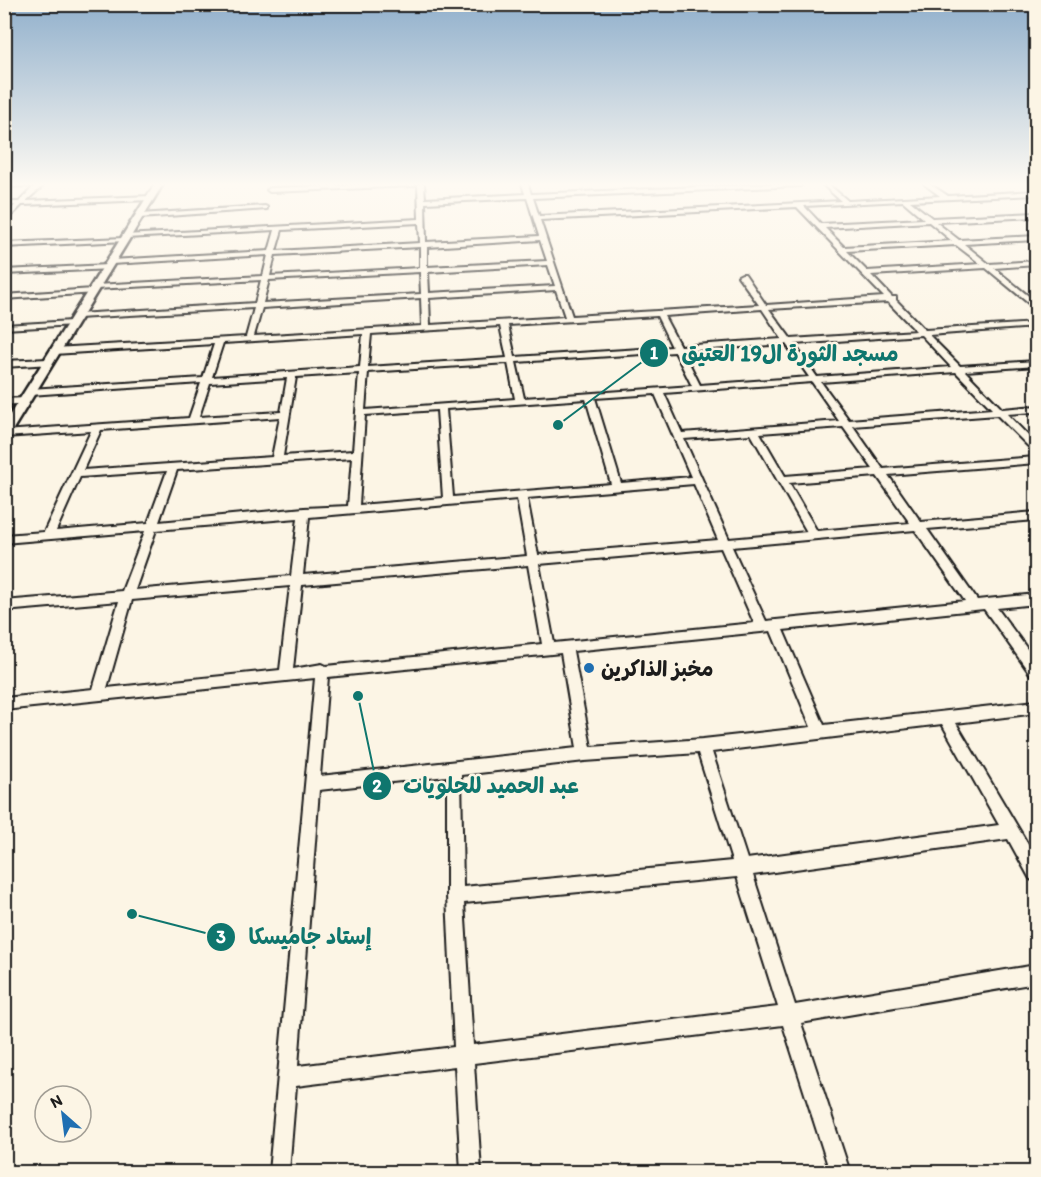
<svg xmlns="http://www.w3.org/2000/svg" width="1041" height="1177" viewBox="0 0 1041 1177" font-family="Itim,'Playpen Sans Arabic',sans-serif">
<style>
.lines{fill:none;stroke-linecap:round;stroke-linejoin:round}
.minor-casing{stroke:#1c1c1c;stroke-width:4}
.tertiary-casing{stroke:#1c1c1c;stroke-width:5}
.minor{fill:#fcf5e5;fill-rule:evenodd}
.tertiary{fill:#fcf5e5;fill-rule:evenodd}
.poi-dot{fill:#1f6fb2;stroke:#fcf5e5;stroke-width:2}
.labels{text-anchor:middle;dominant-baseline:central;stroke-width:5;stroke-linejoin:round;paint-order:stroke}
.poi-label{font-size:21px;font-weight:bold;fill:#1c1c1c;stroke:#fcf5e5;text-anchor:start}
.leader{fill:none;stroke:#0f766e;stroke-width:2}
.callout-dot{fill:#0f766e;stroke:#fcf5e5;stroke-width:2}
.mark-label{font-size:18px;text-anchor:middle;font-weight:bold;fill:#fff}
.callout-label{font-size:22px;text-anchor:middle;font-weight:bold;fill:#0f766e;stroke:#fcf5e5;stroke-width:5;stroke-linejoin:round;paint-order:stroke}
</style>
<rect width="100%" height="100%" fill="#fcf5e5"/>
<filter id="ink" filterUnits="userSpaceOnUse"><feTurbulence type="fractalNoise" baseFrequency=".0167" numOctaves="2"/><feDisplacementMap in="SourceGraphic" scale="12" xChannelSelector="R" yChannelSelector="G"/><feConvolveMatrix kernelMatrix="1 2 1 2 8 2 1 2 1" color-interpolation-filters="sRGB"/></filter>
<g filter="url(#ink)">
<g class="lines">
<g class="minor-casing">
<path id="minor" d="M 4,184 L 45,184 L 26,201 L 150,196 L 153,198 L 150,200 L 22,205 L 4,223 L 4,217 L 15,205 L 4,206 L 4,202 L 19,202 L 34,186 L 4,187 Z
M 380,184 L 416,184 L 413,186 L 270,192 L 267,190 L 270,188 Z
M 418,184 L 424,184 L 425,199 L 525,194 L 522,184 L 528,184 L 531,194 L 769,184 L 803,184 L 800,186 L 533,198 L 539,216 L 841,201 L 822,184 L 828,184 L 848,201 L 940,196 L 924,184 L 930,184 L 948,196 L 1036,191 L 1036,195 L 910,201 L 932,218 L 1036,213 L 1036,217 L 936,222 L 959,240 L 1036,236 L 1036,240 L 964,244 L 989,264 L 1036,261 L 1036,265 L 994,268 L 1036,302 L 1036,307 L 1033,307 L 986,268 L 871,275 L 892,297 L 896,297 L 896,300 L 925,330 L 1036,323 L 1036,327 L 929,335 L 960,366 L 1036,361 L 1036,366 L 965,371 L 1002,409 L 1036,406 L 1036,412 L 1007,414 L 1036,444 L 1036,452 L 1033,451 L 997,415 L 853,426 L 883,469 L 1036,457 L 1036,463 L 888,475 L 921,522 L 1036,512 L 1036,520 L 927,529 L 977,600 L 1036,594 L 1036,604 L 997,608 L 1036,661 L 1036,677 L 1031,675 L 984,609 L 783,630 L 824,725 L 1036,701 L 1036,713 L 956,723 L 1036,858 L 1036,881 L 1030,879 L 1008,839 L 753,875 L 795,1005 L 1036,965 L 1036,983 L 801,1023 L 850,1172 L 830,1172 L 783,1025 L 474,1063 L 481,1172 L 461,1172 L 455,1066 L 296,1086 L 289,1172 L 269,1172 L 315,678 L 4,710 L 4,698 L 93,689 L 119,601 L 4,611 L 4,601 L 122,591 L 145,531 L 4,543 L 4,535 L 44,532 L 91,431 L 5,437 L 4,431 L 189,418 L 201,383 L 30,395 L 25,392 L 30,389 L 203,378 L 214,344 L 54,354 L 50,351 L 54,348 L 246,337 L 254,308 L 77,318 L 73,316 L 77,314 L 255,303 L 261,280 L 95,289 L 91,287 L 95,285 L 263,276 L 268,255 L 111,264 L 107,262 L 111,260 L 269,251 L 275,230 L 126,238 L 123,236 L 124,235 L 419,219 ZM 527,198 L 539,236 L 426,242 L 425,203 ZM 903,201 L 924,219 L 821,224 L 804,206 ZM 797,207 L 884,297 L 766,305 L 745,274 L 742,274 L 738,276 L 759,305 L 572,316 L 540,220 ZM 929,222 L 952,241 L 844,247 L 825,228 ZM 419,223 L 420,243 L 276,251 L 282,230 ZM 540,240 L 547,261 L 427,267 L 427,247 ZM 956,245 L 981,264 L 867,271 L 847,251 ZM 420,247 L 420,268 L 270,276 L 275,255 ZM 548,265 L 555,286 L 429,293 L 428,272 ZM 420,272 L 421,294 L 263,303 L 269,280 ZM 556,290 L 565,317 L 430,325 L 429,298 ZM 421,298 L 422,326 L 254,336 L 262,308 ZM 888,302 L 916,331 L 791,339 L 769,309 ZM 762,309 L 782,339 L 680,346 L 664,316 ZM 657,316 L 672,347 L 515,357 L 508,325 ZM 500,326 L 507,358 L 368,367 L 371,334 ZM 363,334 L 360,367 L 212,377 L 223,343 ZM 921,335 L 951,367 L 817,377 L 794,344 ZM 786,344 L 809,377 L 700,385 L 683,351 ZM 675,352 L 692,386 L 524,398 L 516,362 ZM 508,363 L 515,399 L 365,410 L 368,372 ZM 956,372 L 992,409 L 849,420 L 821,382 ZM 359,373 L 353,451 L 283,456 L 296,377 ZM 287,378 L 281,412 L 199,417 L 210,383 ZM 812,382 L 839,421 L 682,433 L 664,393 ZM 655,394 L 691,477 L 621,483 L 595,398 ZM 586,399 L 611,484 L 453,497 L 446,409 ZM 437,410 L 443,498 L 359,505 L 365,415 ZM 280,417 L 272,457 L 83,470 L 101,430 ZM 843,427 L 873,469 L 785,476 L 760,433 ZM 751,434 L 807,532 L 729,539 L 684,439 ZM 352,458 L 348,506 L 304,508 L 159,522 L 177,470 ZM 167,471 L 148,523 L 56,531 L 80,477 ZM 877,476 L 910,523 L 817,531 L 789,483 ZM 694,484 L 718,540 L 538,555 L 527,498 ZM 517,499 L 527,556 L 303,575 L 309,517 ZM 298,518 L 291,576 L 135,590 L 156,530 ZM 915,530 L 965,601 L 766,621 L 732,547 ZM 721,548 L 754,623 L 554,643 L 539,564 ZM 528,565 L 542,644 L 326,666 L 322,664 L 293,669 L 302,585 ZM 290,586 L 280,670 L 107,688 L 132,600 ZM 771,631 L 811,727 L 703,739 L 591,747 L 573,651 ZM 561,653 L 577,748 L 320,776 L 328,677 ZM 942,724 L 999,825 L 747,859 L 712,752 ZM 698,753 L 732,861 L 463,887 L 461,775 L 585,761 ZM 447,776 L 447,896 L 454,1047 L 298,1066 L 319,790 ZM 737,877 L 778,1007 L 473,1045 L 464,903 Z
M 265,206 L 267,207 L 267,209 L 139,218 L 136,216 L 139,214 Z
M 124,238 L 127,240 L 126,241 L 4,247 L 4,243 Z
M 108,265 L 111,265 L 111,269 L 4,274 L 4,270 Z
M 93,289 L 96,289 L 96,293 L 4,299 L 4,295 Z
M 72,321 L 75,321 L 75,325 L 4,329 L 4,325 Z
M 48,359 L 52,362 L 51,364 L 4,367 L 4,361 Z
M 25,398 L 28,399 L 28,403 L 4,405 L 4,399 Z"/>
</g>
<g class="tertiary-casing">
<path id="tertiary" d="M 155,184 L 163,184 L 10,434 L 4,438 L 4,424 Z"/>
</g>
<use href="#minor" class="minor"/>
<use href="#tertiary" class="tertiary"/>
</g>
</g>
<linearGradient id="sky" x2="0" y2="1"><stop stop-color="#91b0cc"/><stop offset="0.53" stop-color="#fefaf3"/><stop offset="1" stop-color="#fefaf3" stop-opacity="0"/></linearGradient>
<rect width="1041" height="348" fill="url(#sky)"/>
<circle class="poi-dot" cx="589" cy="668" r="6"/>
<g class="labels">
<g class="poi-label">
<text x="601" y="668">مخبز الذاكرين</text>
</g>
</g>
<path class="leader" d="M558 425L654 353M358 696L377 786M132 914L221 937"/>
<g class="callout-dot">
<circle cx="558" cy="425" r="6"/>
<circle cx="358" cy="696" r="6"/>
<circle cx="132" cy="914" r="6"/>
<circle cx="654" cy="353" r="15"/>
<circle cx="377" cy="786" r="15"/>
<circle cx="221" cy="937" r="15"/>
</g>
<g class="mark-label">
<text x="654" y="359">1</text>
<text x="377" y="792">2</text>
<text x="221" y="943">3</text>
</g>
<g class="callout-label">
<text x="790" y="361">مسجد الثورة ال19 العتيق</text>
<text x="491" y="793">عبد الحميد للحلويات</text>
<text x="310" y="944">إستاد جاميسكا</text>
</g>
<rect width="1041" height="1177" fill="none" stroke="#fcf5e5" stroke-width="24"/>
<rect x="12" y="12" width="1017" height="1153" fill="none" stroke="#1c1c1c" stroke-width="2" filter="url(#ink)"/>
<g transform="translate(63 1114) rotate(332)"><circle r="28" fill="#fcf5e5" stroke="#a29e95" stroke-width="1.5"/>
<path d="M0-4.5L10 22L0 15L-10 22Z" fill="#1f6fb2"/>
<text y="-9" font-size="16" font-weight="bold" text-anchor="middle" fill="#1c1c1c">N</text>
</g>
</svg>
